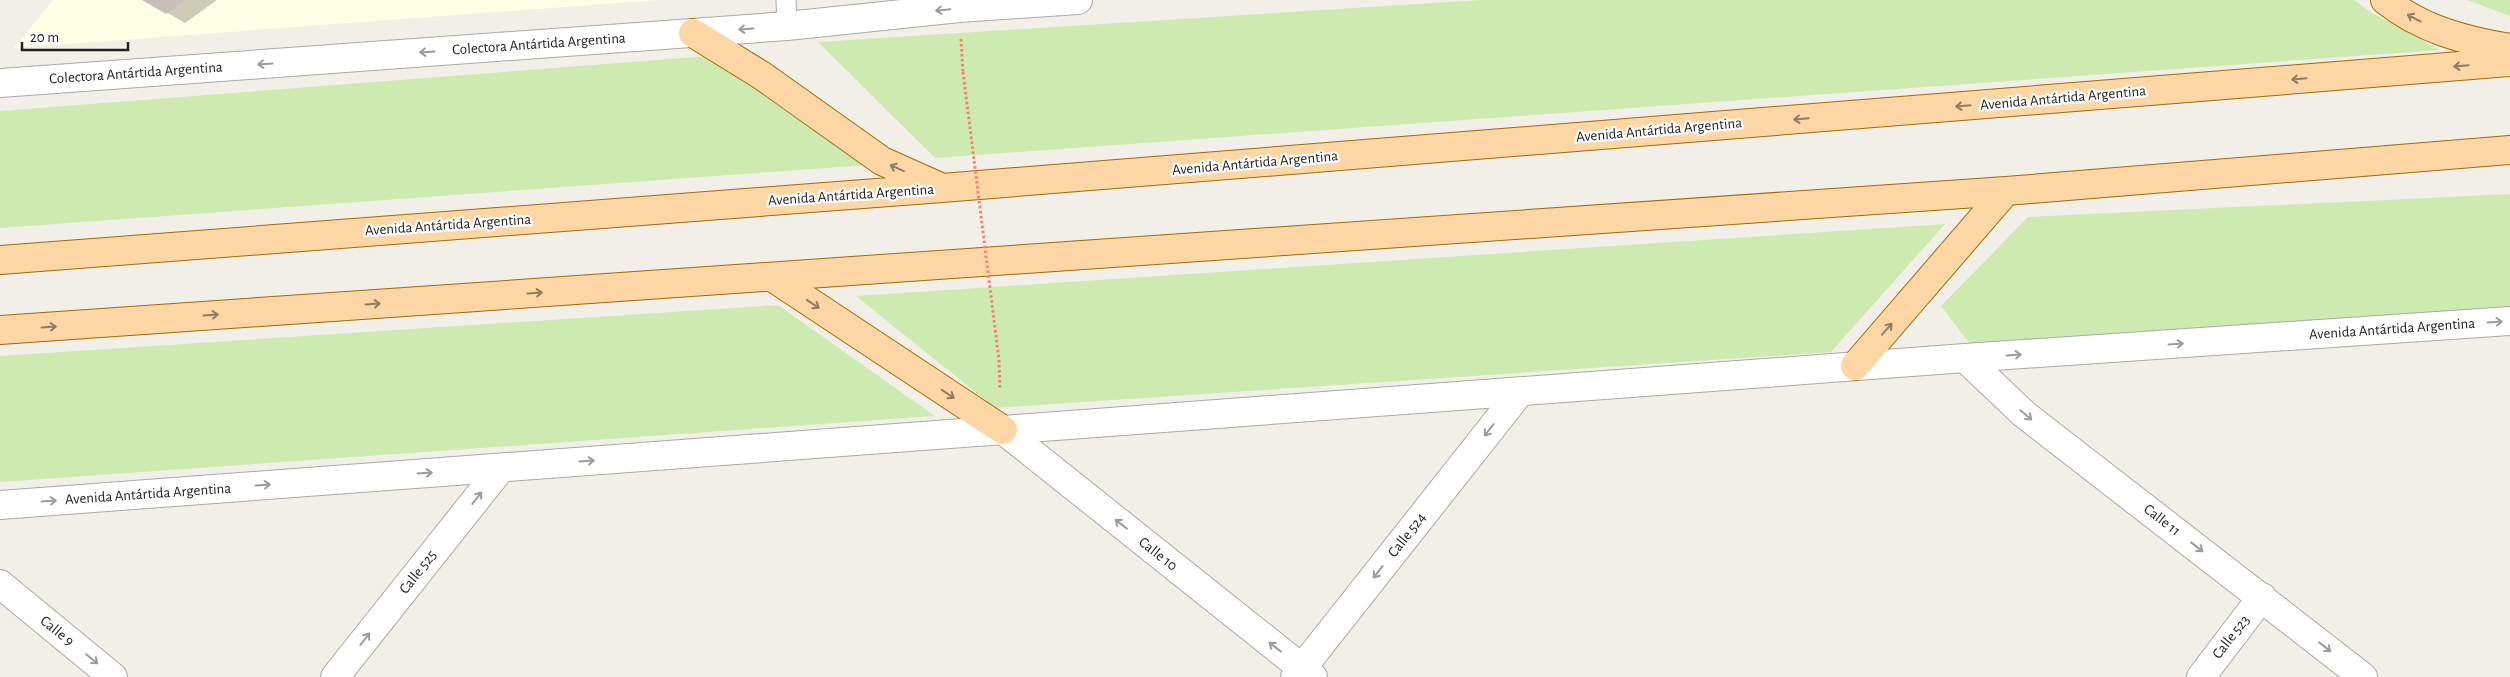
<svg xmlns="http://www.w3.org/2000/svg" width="2510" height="677" viewBox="0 0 2510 677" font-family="'Alegreya Sans',sans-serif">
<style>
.education{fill:#ffffe5}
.grass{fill:#cdebb0}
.shadow{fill:#0003}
.building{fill:#c7bfb8}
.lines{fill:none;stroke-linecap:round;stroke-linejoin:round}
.service-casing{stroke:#a9a9a9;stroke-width:21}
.minor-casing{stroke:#a9a9a9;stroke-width:30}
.primary-casing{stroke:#a06b00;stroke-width:30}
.path{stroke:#fa8072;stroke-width:3;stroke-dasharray:2.5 2.5;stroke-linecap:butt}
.service{stroke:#fff;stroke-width:19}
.minor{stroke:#fff;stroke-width:28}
.primary{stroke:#fcd6a4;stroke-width:28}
.path-bridge{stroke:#fa8072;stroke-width:3;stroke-dasharray:2.5 2.5;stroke-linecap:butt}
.oneway{stroke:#9c9c9c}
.oneway2{stroke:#8f7c63}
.labels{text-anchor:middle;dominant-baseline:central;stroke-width:4.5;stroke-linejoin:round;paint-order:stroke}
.street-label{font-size:15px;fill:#222;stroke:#fff}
</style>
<rect width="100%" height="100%" fill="#f2efe9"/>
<path class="education" d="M 53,0 L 658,0 L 14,48 Z"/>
<path class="grass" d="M 1481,0 L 2354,0 L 2372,13 L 2440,50 L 935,158 L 818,42 Z
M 2467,0 L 2510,0 L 2510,16 Z
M 748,53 L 881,164 L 0,228 L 0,111 Z
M 2510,194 L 2510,313 L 1970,344 L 1941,306 L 2028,217 Z
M 1945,224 L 1831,352 L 995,408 L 856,296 Z
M 778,305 L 935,416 L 0,482 L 0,356 Z"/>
<path class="shadow" d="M 145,0 L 217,0 L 185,23 Z"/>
<path class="building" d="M 142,0 L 185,0 L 166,14 Z"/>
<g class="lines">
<g class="service-casing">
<path id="service" d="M 786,0 L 787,26"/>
</g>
<g class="minor-casing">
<path id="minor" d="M 0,83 L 787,26 L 959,8 L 1078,0
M 1965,358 L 2024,414 L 2363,677
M 1003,430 L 1313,677
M 0,505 L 1965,358 L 2510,321
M 0,584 L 113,677
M 335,677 L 501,468
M 1295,677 L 1520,392
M 2201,677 L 2262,597"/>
</g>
<g class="primary-casing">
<path id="primary" d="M 2385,0 C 2421,29 2465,41 2510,48
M 693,33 L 761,75 L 882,161 L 938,186
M 0,260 L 942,188 L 2510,62
M 772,277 L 1003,430
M 0,330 L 2006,191 L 2510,150
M 1855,366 L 2006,191"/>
</g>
<path class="path" d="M 961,39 L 963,72
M 999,360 L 1000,390"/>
<use href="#service" class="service"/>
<use href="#minor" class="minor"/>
<use href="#primary" class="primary"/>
<path class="path-bridge" d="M 963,72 L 999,360"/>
</g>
<defs><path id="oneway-shaft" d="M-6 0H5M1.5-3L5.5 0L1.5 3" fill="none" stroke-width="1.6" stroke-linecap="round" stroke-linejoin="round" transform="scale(1.25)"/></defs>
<g class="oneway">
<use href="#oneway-shaft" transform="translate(943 10) rotate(174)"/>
<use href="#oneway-shaft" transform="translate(746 29) rotate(176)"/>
<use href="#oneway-shaft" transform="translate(427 52) rotate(176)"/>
<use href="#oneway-shaft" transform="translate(265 64) rotate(176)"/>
<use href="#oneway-shaft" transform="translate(2495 322) rotate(-4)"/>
<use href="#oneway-shaft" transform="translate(2176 344) rotate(-4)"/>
<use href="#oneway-shaft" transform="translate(2014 355) rotate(-4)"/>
<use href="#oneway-shaft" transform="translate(2026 415) rotate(40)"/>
<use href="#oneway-shaft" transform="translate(1489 430) rotate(128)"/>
<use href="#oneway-shaft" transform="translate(587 461) rotate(-4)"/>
<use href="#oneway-shaft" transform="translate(425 473) rotate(-4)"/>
<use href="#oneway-shaft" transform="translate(263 485) rotate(-4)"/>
<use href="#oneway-shaft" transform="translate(477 498) rotate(-52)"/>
<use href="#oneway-shaft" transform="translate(49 501) rotate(-4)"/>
<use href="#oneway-shaft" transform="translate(1121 524) rotate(-142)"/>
<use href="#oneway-shaft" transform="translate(2197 547) rotate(38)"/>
<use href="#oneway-shaft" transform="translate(1378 572) rotate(128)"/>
<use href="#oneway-shaft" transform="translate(365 639) rotate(-52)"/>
<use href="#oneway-shaft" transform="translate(1275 647) rotate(-142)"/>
<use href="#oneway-shaft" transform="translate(2325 647) rotate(38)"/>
<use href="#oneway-shaft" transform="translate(92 659) rotate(39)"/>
</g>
<g class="oneway2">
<use href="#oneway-shaft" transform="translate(2414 18) rotate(-152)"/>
<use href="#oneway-shaft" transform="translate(2461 66) rotate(175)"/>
<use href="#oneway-shaft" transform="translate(2299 79) rotate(175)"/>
<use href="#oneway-shaft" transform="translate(1963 106) rotate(175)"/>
<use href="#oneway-shaft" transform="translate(1801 119) rotate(175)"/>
<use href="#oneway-shaft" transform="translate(897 168) rotate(-156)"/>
<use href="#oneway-shaft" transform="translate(535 293) rotate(-4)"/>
<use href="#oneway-shaft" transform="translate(373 304) rotate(-4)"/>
<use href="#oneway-shaft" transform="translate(813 304) rotate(34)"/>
<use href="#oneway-shaft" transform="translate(211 315) rotate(-4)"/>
<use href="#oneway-shaft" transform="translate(49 327) rotate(-4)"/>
<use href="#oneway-shaft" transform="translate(1887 329) rotate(-49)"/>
<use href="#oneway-shaft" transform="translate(948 394) rotate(34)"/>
</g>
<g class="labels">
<g class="street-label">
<text transform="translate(539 44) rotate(-4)">Colectora Antártida Argentina</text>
<text transform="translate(136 73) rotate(-4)">Colectora Antártida Argentina</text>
<text transform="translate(2063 98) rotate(-5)">Avenida Antártida Argentina</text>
<text transform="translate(1659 130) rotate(-5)">Avenida Antártida Argentina</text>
<text transform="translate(1255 163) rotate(-5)">Avenida Antártida Argentina</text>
<text transform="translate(851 195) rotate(-4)">Avenida Antártida Argentina</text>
<text transform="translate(448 225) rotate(-4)">Avenida Antártida Argentina</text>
<text transform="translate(2392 329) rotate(-4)">Avenida Antártida Argentina</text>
<text transform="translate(148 494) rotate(-4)">Avenida Antártida Argentina</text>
<text transform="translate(2162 520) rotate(38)">Calle 11</text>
<text transform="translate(1407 535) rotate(-52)">Calle 524</text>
<text transform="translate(1158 554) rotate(38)">Calle 10</text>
<text transform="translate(418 572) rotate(-52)">Calle 525</text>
<text transform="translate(57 631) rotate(39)">Calle 9</text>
<text transform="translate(2231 637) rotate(-52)">Calle 523</text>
</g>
</g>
<path d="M22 42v8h106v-8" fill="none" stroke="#222222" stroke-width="2.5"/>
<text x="30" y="42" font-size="15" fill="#222222" stroke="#ffffff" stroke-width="4" paint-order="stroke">20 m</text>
</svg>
